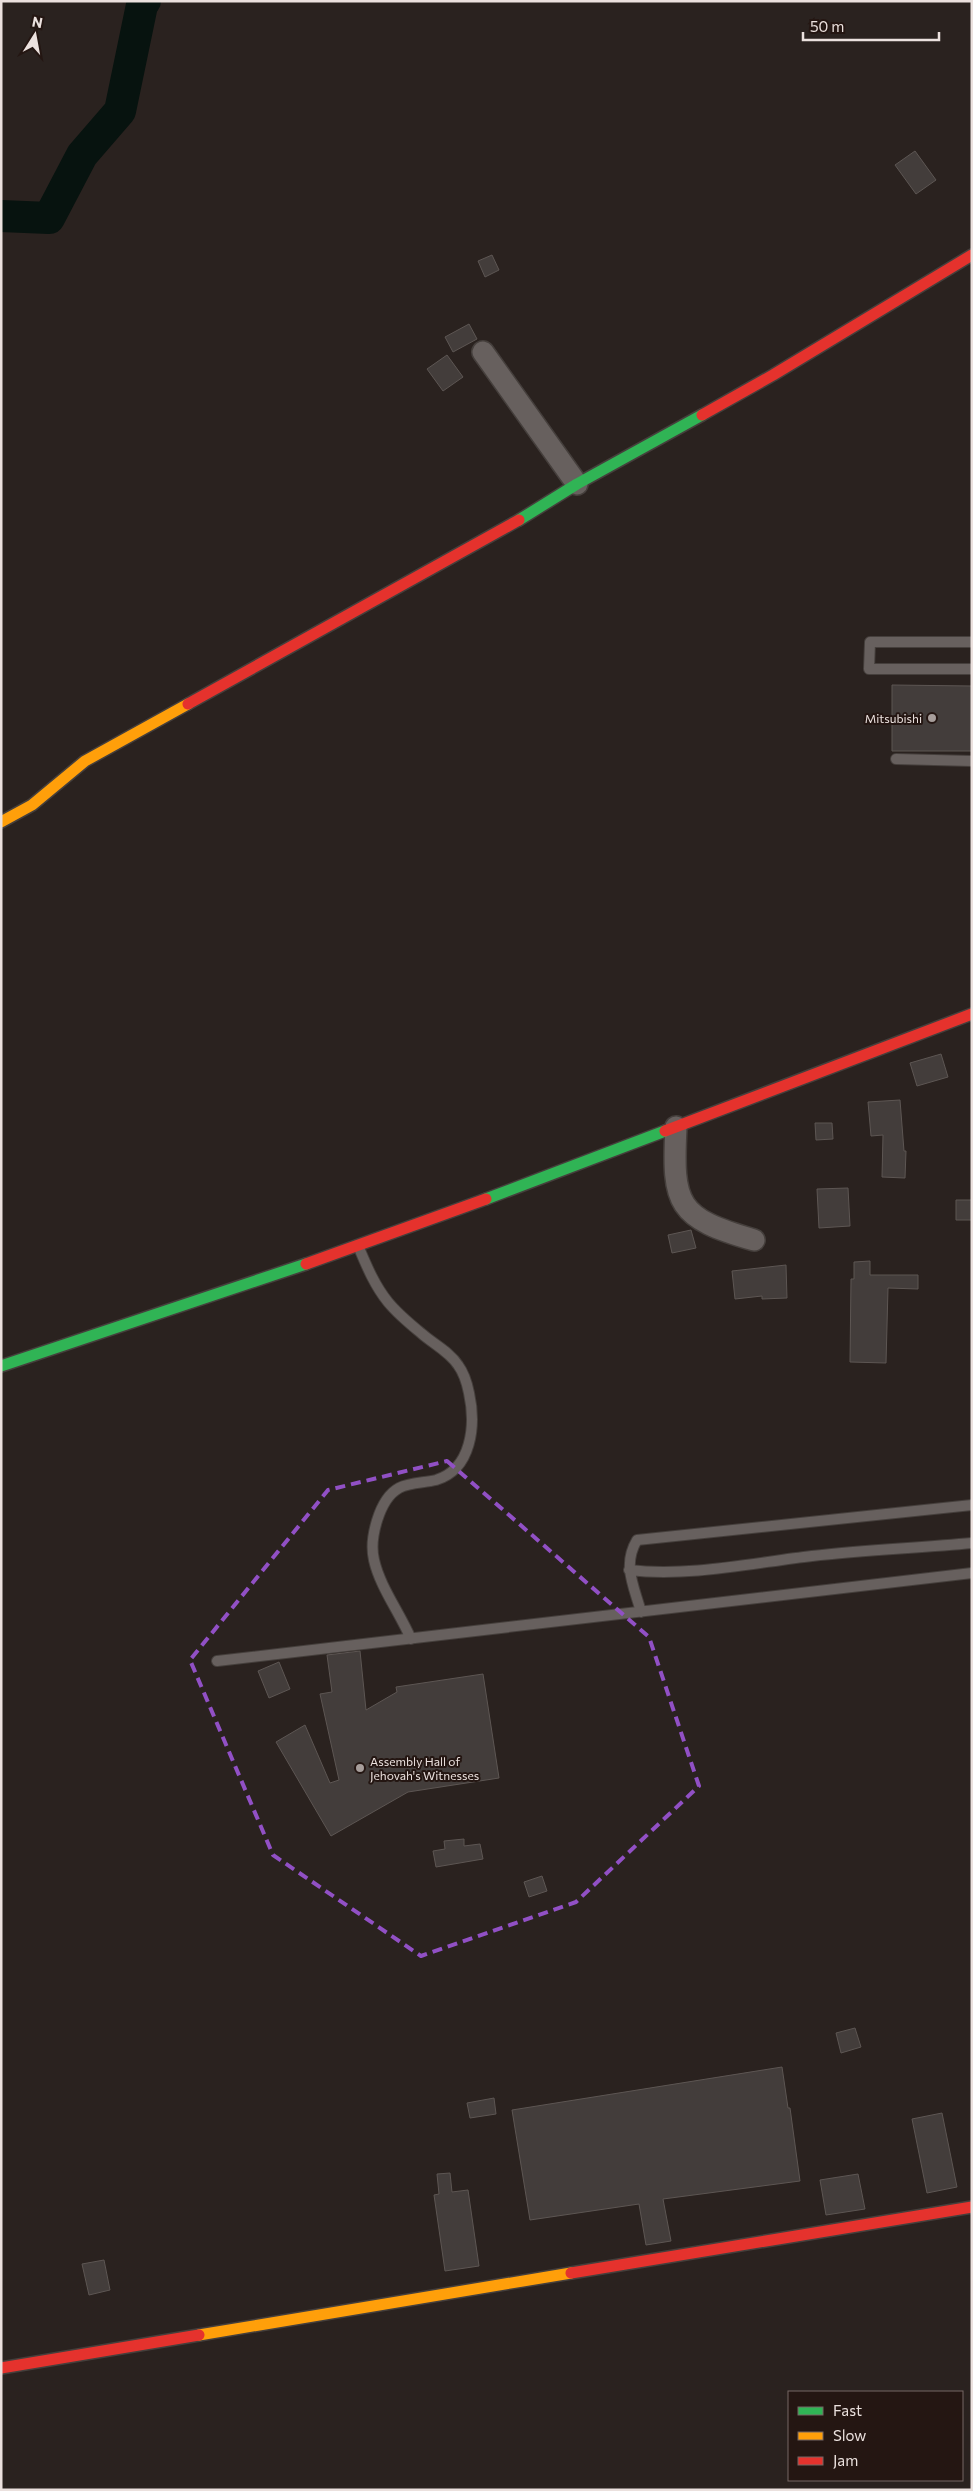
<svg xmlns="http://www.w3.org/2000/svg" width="973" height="2491" viewBox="0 0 973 2491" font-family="Commissioner,sans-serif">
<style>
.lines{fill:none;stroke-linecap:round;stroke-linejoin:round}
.river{stroke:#07130f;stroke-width:32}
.building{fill:#433d3b;stroke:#5d5653}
.lane-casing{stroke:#453f3c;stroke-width:12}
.street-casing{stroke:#453f3c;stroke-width:24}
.fast-casing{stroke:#453f3c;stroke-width:14}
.slow-casing{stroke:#453f3c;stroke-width:14}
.jam-casing{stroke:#453f3c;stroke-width:14}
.lane{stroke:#67605e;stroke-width:10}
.street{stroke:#67605e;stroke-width:21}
.fast{stroke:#30b455;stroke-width:11}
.slow{stroke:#ff9f0a;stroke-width:11}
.jam{stroke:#e5322d;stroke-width:11}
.marked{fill:none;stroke:#9150c5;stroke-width:4;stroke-dasharray:10 6;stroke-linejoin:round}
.poi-dot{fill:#a79e9b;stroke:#241612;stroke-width:2}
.labels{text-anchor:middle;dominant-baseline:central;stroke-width:4;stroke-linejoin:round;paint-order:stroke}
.poi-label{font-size:12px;fill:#ebe1de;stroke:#241612;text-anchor:end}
</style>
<rect width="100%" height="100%" fill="#2a221f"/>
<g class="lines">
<path class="river" d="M 1,216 L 49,218 L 82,155 L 120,111 L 142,5 L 145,1"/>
</g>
<path class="building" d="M 915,151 L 936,180 L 916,194 L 895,165 Z
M 492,255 L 499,270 L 485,277 L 478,261 Z
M 469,324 L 477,339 L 453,352 L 445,337 Z
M 447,355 L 463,377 L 443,391 L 427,369 Z
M 892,685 L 972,686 L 972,751 L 892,751 Z
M 941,1054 L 948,1077 L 917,1086 L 910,1063 Z
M 900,1100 L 904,1151 L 906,1151 L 905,1178 L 882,1177 L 883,1135 L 871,1136 L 868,1102 Z
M 815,1123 L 832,1123 L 833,1139 L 816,1140 Z
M 848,1188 L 850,1226 L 819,1228 L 817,1189 Z
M 956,1200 L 972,1200 L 972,1220 L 956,1220 Z
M 691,1230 L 696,1248 L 672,1253 L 668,1235 Z
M 870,1261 L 870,1275 L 918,1275 L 918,1289 L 888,1288 L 886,1363 L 850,1362 L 851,1279 L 854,1279 L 854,1262 Z
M 786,1265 L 787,1298 L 762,1299 L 762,1296 L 735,1299 L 732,1271 Z
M 360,1651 L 366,1710 L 397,1692 L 396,1687 L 483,1674 L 499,1778 L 408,1792 L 331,1836 L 276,1742 L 305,1725 L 330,1783 L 339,1780 L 320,1694 L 332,1692 L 327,1655 Z
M 279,1662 L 290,1689 L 269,1698 L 258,1671 Z
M 464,1839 L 464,1846 L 480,1844 L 483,1859 L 436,1867 L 433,1851 L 445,1849 L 444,1841 Z
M 542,1876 L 547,1891 L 529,1897 L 524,1882 Z
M 855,2028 L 861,2047 L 841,2053 L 836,2033 Z
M 782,2067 L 788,2108 L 790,2108 L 800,2181 L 663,2199 L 671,2241 L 646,2245 L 639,2204 L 530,2220 L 512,2110 Z
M 494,2098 L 496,2114 L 470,2118 L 467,2103 Z
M 942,2113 L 957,2187 L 927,2193 L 912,2119 Z
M 450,2173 L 452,2192 L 468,2190 L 479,2266 L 445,2271 L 434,2195 L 439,2194 L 437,2174 Z
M 858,2174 L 865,2209 L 826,2215 L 820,2180 Z
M 104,2260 L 110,2290 L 89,2295 L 82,2264 Z"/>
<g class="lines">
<g class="lane-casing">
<path id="lane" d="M 972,642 L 870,642 L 869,669 L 972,669
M 896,759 L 972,761
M 359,1248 C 367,1267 375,1286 388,1302 C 397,1313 410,1324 421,1333 C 432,1343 450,1352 458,1365 C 464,1373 467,1383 469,1393 C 476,1425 472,1469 436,1480 C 424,1483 410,1482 399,1488 C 379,1499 369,1539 374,1560 C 380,1587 400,1613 411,1639
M 629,1570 C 689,1577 752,1563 812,1556 C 865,1550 918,1548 972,1543
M 641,1612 C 634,1586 622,1565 637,1540 L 972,1505
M 217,1661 L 972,1573"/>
</g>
<g class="street-casing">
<path id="street" d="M 483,352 L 577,484
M 676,1127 C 672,1205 677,1218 754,1240"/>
</g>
<g class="fast-casing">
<path id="fast" d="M 519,520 L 577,484 L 702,415
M 486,1199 L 665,1131
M 1,1366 L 306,1264"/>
</g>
<g class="slow-casing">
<path id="slow" d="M 1,822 L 32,805 L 85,761 L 188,704
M 199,2335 L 571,2273"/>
</g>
<g class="jam-casing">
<path id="jam" d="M 702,415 L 773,375 L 972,255
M 188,704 L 519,520
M 665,1131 L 972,1014
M 306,1264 L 486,1199
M 571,2273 L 972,2207
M 1,2368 L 199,2335"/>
</g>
<use href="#lane" class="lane"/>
<use href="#street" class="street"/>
<use href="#fast" class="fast"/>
<use href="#slow" class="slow"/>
<use href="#jam" class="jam"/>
</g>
<path class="marked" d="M 447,1461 L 649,1637 L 699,1786 L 576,1902 L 421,1956 L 273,1855 L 190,1660 L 328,1490 Z"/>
<g class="poi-dot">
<circle cx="932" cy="718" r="5"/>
<circle cx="360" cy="1768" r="5"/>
</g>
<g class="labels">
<g class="poi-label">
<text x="922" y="718">Mitsubishi</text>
<text x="370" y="1761" text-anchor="start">Assembly Hall of<tspan x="370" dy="14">Jehovah's Witnesses</tspan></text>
</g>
</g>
<rect width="973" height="2491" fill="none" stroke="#ebe1de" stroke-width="5"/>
<rect x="788" y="2391" width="175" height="90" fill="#241612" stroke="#746764"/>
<rect x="798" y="2407" width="25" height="8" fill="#30b455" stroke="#746764"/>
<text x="833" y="2416" font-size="15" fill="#ebe1de">Fast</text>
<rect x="798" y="2432" width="25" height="8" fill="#ff9f0a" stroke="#746764"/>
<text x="833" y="2441" font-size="15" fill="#ebe1de">Slow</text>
<rect x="798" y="2457" width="25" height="8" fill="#e5322d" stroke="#746764"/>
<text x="833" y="2466" font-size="15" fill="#ebe1de">Jam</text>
<g transform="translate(35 35) rotate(11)" stroke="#241612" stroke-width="4" paint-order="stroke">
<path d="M0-4L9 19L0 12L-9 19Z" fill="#ebe1de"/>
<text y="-8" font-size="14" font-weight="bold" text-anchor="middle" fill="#ebe1de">N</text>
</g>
<path d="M803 32v8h136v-8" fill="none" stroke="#ebe1de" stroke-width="2.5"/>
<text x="810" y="32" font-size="15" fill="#ebe1de" stroke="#241612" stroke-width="4" paint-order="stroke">50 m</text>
</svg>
